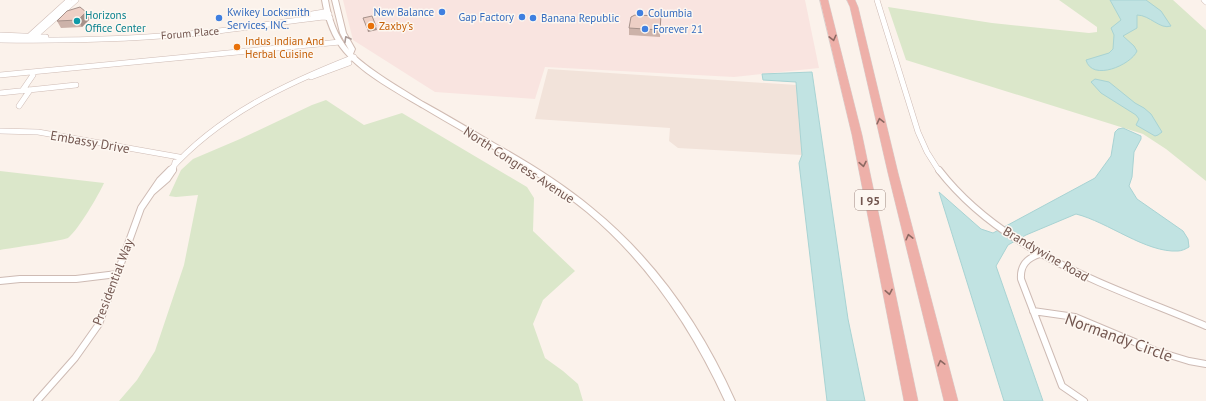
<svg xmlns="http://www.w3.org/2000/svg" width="1206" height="401" viewBox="0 0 1206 401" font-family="'PT Sans',sans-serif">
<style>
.residential{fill:#f2e3da}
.commercial{fill:#f9e4e0}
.green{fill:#dbe7ca}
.water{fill:#c1e3e2;stroke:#a8d3d3}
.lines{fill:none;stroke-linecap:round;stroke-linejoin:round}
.street-far1-casing{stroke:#cebbb4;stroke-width:6}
.street-casing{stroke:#cebbb4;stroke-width:8}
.secondary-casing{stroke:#d0bbb2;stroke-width:2}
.highway-casing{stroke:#d8d0ce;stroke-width:1}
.street-far1{stroke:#fff;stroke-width:5}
.street{stroke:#fff;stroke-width:6}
.secondary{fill:#fff;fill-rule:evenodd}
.highway{fill:#eeb0a9;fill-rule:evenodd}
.wall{fill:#ccb2a9}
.shaded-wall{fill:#a6918a}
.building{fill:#edcfc5;stroke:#a6918a}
.oneway{stroke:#8c6962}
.oneway2{stroke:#ab9a96}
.shop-dot{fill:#3f7fe0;stroke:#fdf7f1;stroke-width:1.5}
.culture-dot{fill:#0f9aa8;stroke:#fdf7f1;stroke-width:1.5}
.food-dot{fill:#e8710a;stroke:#fdf7f1;stroke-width:1.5}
.labels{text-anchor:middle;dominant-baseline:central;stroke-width:3;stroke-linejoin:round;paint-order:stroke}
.far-shop-label{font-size:11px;fill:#366cbe;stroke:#fdf7f1;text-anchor:start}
.far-culture-label{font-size:11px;fill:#0d838f;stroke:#fdf7f1;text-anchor:start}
.far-food-label{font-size:11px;fill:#c56008;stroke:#fdf7f1;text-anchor:start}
.far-street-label{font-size:11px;fill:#735750;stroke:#fdf7f1}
.shield{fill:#fdf7f1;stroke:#9c8780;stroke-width:1}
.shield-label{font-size:12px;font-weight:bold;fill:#735750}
.street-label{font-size:13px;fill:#735750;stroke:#fdf7f1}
.near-street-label{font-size:16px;fill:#735750;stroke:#fdf7f1}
</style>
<rect width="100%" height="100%" fill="#fbf2eb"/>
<path class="residential" d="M 548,69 L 797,85 L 802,155 L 678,148 L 669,141 L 670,128 L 535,119 Z"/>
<path class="commercial" d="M 343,0 L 805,0 L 819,68 L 734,77 L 545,67 L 535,99 L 435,92 L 353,40 Z"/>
<path class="green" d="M 1059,0 L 1173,0 L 1206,30 L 1206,181 L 1166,149 L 1143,134 L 906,60 L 888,7 L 992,23 L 1089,33 L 1097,32 L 1097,27 Z
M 326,100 L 364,125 L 402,113 L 527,187 L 534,198 L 533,231 L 575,271 L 543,300 L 533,324 L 545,358 L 563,371 L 578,384 L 583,401 L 119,401 L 137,380 L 155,351 L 184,265 L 198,195 L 176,197 L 169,196 L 181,170 L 193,159 L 240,139 L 312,105 Z
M 0,171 L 104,183 C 98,196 79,229 68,238 C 62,241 10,248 0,250 Z"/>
<path class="water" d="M 1110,0 L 1146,0 L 1161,11 L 1171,26 C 1160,30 1150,15 1137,15 L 1137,28 L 1123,36 L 1134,46 L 1137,51 C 1131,65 1092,82 1086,60 L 1109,53 L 1113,49 L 1114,35 L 1111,28 L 1121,20 Z
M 812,72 L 848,319 L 865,401 L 827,401 L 799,163 L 802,155 L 796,82 L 763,80 L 762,74 Z
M 1095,79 L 1109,82 L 1135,103 L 1144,108 L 1151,114 L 1162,132 L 1158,135 L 1155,136 L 1136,125 L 1139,119 L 1136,115 L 1101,93 L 1091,82 Z
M 1123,128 L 1141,136 L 1141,139 L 1134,152 L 1132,177 L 1129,186 L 1137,199 L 1183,231 L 1188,239 L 1189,247 C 1186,249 1181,251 1178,251 C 1146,253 1108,222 1076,214 L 1026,235 L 1008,245 L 996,266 L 1043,401 L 1004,401 L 939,192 L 981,229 L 993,233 L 1095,178 L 1111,156 L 1115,132 L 1118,129 Z"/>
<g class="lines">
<g class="street-far1-casing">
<path id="street-far1" d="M 877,0 L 918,132 L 927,152 L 939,171
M 1204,0 L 1206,2
M 312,14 L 324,12 L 329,14
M 0,35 L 46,37
M 35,36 L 76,0
M 27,38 L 69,0
M 0,40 C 70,41 140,39 209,32 C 248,28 286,21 324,17 L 330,18
M 0,75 L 340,42
M 311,77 L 349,63
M 22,91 L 33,75
M 0,93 L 76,85
M 19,106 L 30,90
M 0,131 L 38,132 L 179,157
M 169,171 C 219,115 285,84 354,57
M 173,171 L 175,162"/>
</g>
<g class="street-casing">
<path id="street" d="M 939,170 C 1004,254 1111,286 1206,326
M 152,192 L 167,179 L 173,170
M 1040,254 C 1027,258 1020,265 1021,279 L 1062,386 L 1084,401
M 0,281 L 20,279 L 76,279 L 117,274
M 1033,311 L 1075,317 L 1156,351 L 1189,361 L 1206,364
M 37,401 L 75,358 L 99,324 L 141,208 L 160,180 L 170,170"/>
</g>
<g class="secondary-casing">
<path id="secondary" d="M 322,0 L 328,0 C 331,18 337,36 349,50 L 340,33 L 332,0 L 338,0 L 346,33 L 355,49 L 353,54 C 374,73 399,87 423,102 C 447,115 470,129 494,143 C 528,162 562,183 592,208 C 655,259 702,327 735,401 L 725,401 C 692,329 648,263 587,212 C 537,171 478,141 423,108 C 396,92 365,76 344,52 C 332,38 325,18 322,0 Z"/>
</g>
<g class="highway-casing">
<path id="highway" d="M 820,0 L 828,0 L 862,135 L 918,401 L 904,401 L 852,135 Z
M 847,0 L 855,0 L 858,7 L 898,173 L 958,401 L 944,401 L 888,173 L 850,7 Z"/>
</g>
<use href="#street-far1" class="street-far1"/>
<use href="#street" class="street"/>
<use href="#secondary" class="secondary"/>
<use href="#highway" class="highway"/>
</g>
<path class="wall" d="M 86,12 L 90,19 L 82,27 L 61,28 L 57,21 Z
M 661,16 L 660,37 L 629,35 L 629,28 Z"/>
<path class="shaded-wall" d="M 86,12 L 90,19 L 82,27 L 78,20 Z
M 376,26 L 377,30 L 368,32 L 367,28 Z"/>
<path class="building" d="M 80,7 L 86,12 L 78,20 L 57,21 L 67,11 Z
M 635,15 L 661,16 L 660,30 L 629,28 L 631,17 Z
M 372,16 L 376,26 L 367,28 L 363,18 Z"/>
<defs><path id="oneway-chevron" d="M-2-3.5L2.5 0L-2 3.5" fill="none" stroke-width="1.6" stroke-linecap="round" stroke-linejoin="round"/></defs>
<g class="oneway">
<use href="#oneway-chevron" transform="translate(833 38) rotate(76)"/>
<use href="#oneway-chevron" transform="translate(880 121) rotate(-104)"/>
<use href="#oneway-chevron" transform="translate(863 164) rotate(79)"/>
<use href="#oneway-chevron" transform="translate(909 237) rotate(-104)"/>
<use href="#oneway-chevron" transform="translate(889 292) rotate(79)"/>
<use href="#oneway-chevron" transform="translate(941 363) rotate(-104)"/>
</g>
<use class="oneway2" href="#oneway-chevron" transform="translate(347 39) rotate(-119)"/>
<g class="shop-dot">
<circle cx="442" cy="12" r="4"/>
<circle cx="640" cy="13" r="4"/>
<circle cx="522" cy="17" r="4"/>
<circle cx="219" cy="18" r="4"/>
<circle cx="533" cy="18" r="4"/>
<circle cx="645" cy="29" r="4"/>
</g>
<circle class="culture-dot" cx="77" cy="21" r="4"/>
<g class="food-dot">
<circle cx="371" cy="26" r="4"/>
<circle cx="237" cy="47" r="4"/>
</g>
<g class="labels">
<g class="far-shop-label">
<text x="227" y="12">Kwikey Locksmith<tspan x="227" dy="13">Services, INC.</tspan></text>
<text x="434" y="12" text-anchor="end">New Balance</text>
<text x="648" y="13">Columbia</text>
<text x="514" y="17" text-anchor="end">Gap Factory</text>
<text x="541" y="18">Banana Republic</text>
<text x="653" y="29">Forever 21</text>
</g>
<g class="far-culture-label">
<text x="85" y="15">Horizons<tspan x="85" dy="13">Office Center</tspan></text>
</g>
<g class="far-food-label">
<text x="379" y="26">Zaxby's</text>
<text x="245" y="41">Indus Indian And<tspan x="245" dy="13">Herbal Cuisine</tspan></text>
</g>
<g class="far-street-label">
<text transform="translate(190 33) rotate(-5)">Forum Place</text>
</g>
<rect class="shield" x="855" y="190" width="30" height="20" rx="3"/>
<g class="shield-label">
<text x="870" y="200">I 95</text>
</g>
<g class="street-label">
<text transform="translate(90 142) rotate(10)">Embassy Drive</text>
<text transform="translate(519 165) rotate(33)">North Congress Avenue</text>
<text transform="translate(1046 254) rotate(30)">Brandywine Road</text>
<text transform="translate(113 282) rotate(-69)">Presidential Way</text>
</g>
<g class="near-street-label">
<text transform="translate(1119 337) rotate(20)">Normandy Circle</text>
</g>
</g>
</svg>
